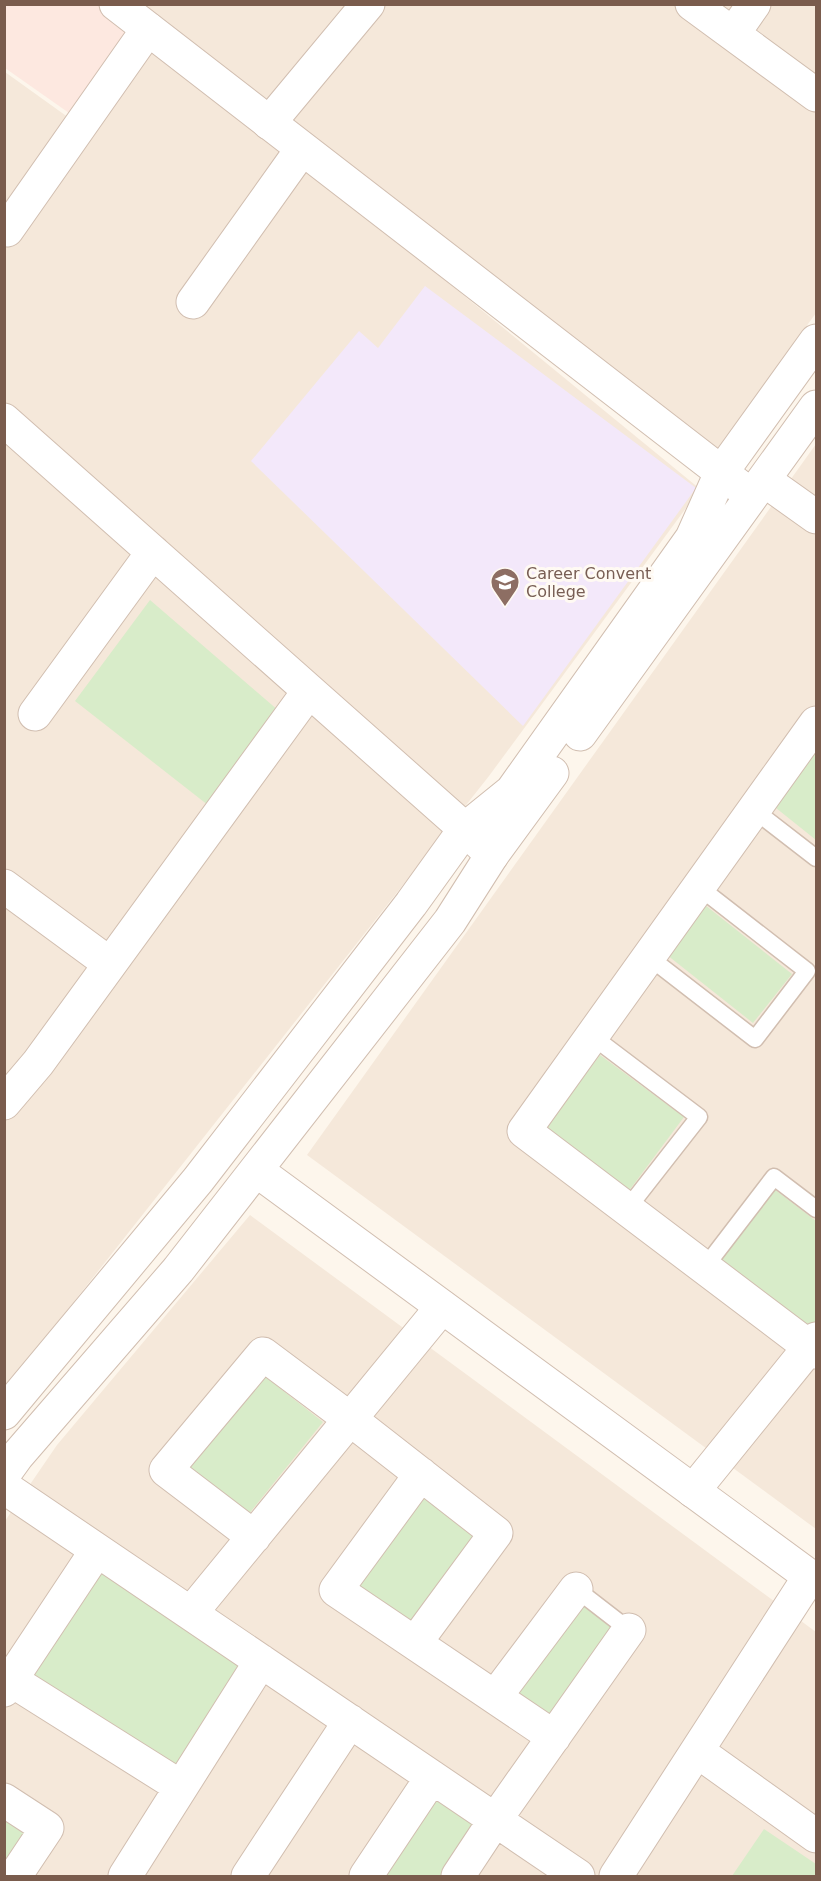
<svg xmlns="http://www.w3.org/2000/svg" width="821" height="1881" viewBox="0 0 821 1881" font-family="'DejaVu Sans',sans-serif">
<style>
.residential{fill:#f5e8da}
.commercial{fill:#fde8e0}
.education{fill:#f3e8fa}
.green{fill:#d8ecc9}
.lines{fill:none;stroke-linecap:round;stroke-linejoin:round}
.service-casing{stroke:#d1beb0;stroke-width:19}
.minor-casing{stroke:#d1beb0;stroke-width:35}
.tertiary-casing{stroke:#d1beb0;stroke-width:35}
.service{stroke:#fff;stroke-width:16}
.minor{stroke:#fff;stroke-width:33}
.tertiary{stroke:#fff;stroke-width:33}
.labels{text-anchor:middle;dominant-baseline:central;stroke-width:6;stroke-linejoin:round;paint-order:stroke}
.education-label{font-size:16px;fill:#785e54;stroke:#fffaf3;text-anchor:start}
</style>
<rect width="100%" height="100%" fill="#fdf6ec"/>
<path class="residential" d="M 137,5 L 816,5 L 816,313 L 717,449 Z
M 158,45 L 700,489 L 489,776 L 5,1389 L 5,72 L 90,133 Z
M 816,444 L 816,1529 L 307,1155 Z
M 250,1215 L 816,1632 L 816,1876 L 5,1876 L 5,1521 L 57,1445 Z"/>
<path class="commercial" d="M 5,5 L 131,5 L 164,33 L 89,127 L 5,68 Z"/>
<path class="education" d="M 425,286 L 696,488 L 523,726 L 251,461 L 359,331 L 378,348 Z"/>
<path class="green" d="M 150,600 L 279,711 L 213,809 L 75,701 Z
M 816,746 L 816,840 L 771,804 Z
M 705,905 L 792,974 L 753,1023 L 667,955 Z
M 600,1055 L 684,1117 L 628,1192 L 544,1130 Z
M 774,1189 L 816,1221 L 816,1326 L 811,1334 L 718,1263 Z
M 258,1371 L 323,1422 L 244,1520 L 180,1469 Z
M 422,1491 L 483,1534 L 416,1628 L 355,1584 Z
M 100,1569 L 246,1663 L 177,1771 L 30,1677 Z
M 576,1601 L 619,1631 L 554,1724 L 511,1694 Z
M 429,1796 L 477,1827 L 446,1876 L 378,1876 Z
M 5,1815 L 29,1831 L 5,1868 Z
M 764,1829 L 816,1864 L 816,1876 L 732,1876 Z"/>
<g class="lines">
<g class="service-casing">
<path id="service" d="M 754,810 L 816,858
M 649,957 L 755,1039 L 807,971 L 699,887
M 592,1036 L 699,1117 L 627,1209
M 705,1267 L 774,1177 L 816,1209
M 576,1589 L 629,1630"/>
</g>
<g class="minor-casing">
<path id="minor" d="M 692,4 L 816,95
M 733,34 L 754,4
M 269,123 L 368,4
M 7,230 L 148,29
M 193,302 L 302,149
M 4,420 L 465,829 L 492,855
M 764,480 L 816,517
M 35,714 L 153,552
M 816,723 L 524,1131 L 816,1352
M 4,886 L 110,964
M 4,1103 L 38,1063 L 309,691
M 421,1474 L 336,1590 L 554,1737
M 4,1487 L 578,1876
M 693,1491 L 816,1339
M 254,1537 L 166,1470 L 263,1354 L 350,1419 L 496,1533 L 415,1643
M 191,1613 L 442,1307
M 11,1680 L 181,1787
M 4,1690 L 97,1550
M 495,1697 L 576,1589
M 697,1751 L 816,1836
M 4,1800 L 47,1828 L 15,1876
M 125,1876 L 261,1661
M 248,1876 L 350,1721
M 366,1876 L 432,1777
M 458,1876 L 495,1820 L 629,1630
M 616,1876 L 810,1576"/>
</g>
<g class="tertiary-casing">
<path id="tertiary" d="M 116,4 L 739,486
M 580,734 L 816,407
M 256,1170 L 816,1581
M 4,1413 L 198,1180 L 411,904 L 465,829 L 512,791 L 692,538 L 721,473 L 816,341
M 4,1474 L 17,1456 L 178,1270 L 450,921 L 492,855 L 552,773"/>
</g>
<use href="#service" class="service"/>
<use href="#minor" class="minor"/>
<use href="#tertiary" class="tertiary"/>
</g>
<defs>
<g id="university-pin" transform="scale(1.5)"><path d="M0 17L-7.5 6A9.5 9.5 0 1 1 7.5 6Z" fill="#8d6e63" stroke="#fffaf3"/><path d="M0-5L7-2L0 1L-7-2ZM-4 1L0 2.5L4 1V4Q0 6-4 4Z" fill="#fff"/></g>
</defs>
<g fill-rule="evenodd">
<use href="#university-pin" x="505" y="582"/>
</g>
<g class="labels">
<g class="education-label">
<text x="526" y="573">Career Convent<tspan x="526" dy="18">College</tspan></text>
</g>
</g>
<rect width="821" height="1881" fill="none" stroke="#7a5c4d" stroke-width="12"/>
</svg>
